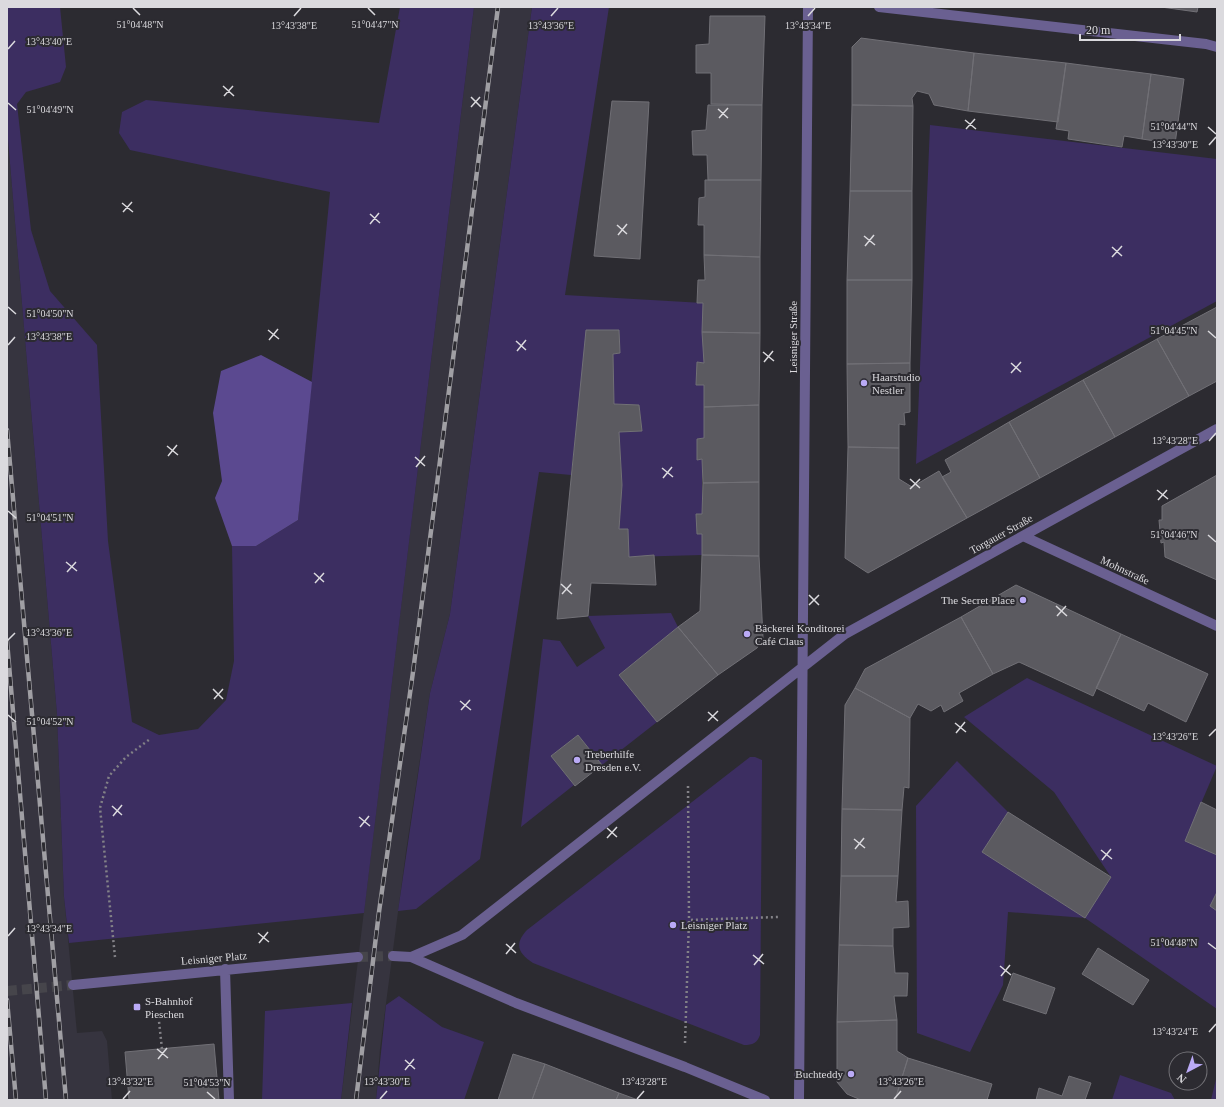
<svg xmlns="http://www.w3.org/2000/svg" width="1224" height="1107" viewBox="0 0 1224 1107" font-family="Georgia,serif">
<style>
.built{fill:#36343f}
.green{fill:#3c2e61}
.forest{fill:#5b4990}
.building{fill:#5b5a60;stroke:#717076}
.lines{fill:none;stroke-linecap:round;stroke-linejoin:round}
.minor-tunnel{stroke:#46454b;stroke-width:10;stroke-dasharray:10 5;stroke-linecap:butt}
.path{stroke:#838287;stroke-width:2.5;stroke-dasharray:2 3;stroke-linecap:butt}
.minor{stroke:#6a6091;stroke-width:10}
.rail-casing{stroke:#a09fa4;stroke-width:4.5}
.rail{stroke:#2c2b31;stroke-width:3;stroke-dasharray:9;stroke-linecap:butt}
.ticks{fill:none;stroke:#dbdade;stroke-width:1.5}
.poi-dot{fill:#baaaf6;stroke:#2c2b31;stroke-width:1.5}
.labels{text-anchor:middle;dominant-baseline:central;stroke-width:4;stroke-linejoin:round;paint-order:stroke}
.street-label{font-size:11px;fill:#dbdade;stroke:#2c2b31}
.poi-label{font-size:11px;fill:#dbdade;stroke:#2c2b31;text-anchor:start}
.ticks-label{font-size:10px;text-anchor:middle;fill:#dbdade;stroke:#2c2b31;stroke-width:4;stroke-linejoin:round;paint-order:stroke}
</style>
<rect width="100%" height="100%" fill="#2c2b31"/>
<path class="built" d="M 474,7 L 532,7 L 450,614 L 430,693 L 406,851 L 380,1049 L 376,1100 L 341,1100 Z
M 7,128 L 57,714 L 64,897 L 77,1033 L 102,1031 L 107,1041 L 112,1100 L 7,1100 Z"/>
<path class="green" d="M 7,7 L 60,7 L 66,67 L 60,82 L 26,92 L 17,104 L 31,230 L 50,291 L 97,345 L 108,541 L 132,722 L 159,735 L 198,729 L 226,700 L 234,661 L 232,546 L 256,546 L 298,520 L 330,192 L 130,150 L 119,133 L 122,112 L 146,100 L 379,123 L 400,7 L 474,7 L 364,913 L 69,943 L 64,897 L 57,714 L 7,128 Z
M 532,7 L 609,7 L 565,295 L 703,303 L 704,363 L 697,363 L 696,385 L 704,385 L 704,438 L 697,439 L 697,460 L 702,459 L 702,514 L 696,514 L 697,534 L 702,534 L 702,555 L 629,557 L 628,529 L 619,529 L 622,485 L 619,432 L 642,431 L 639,405 L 614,404 L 613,354 L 620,353 L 619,330 L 587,330 L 571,475 L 539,472 L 480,859 L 416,909 L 398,911 L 430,693 L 450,614 Z
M 930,125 L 1217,159 L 1217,301 L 916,464 Z
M 671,613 L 678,627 L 619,675 L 657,722 L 602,765 L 578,735 L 551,756 L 574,785 L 521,827 L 543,639 L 560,641 L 577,667 L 605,648 L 588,616 Z
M 1027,678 L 1217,766 L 1185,841 L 1217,855 L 1217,1009 L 1085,918 L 1008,912 L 1003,985 L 970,1052 L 917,1033 L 916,806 L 957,761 L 1008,812 L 983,852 L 1085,918 L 1111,877 L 1054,792 L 964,717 Z
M 750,757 L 755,757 L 762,760 L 762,769 L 760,1035 C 757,1043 753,1045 744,1045 L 533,963 C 518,953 514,944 527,930 Z
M 399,996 L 442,1027 L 484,1042 L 464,1100 L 376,1100 L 386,1005 Z
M 352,1003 L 341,1100 L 262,1100 L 265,1011 Z
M 1120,1075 L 1171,1093 L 1175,1100 L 1112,1100 Z
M 1217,1075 L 1217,1100 L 1211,1100 Z"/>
<path class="forest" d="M 261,355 L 312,382 L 298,520 L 256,546 L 232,546 L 215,498 L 222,481 L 213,413 L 221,371 Z"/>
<path class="building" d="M 1161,7 L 1198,7 L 1197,12 Z
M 710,16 L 765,16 L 762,105 L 711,104 L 711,73 L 696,73 L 696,45 L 709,44 Z
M 861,38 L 974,53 L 968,111 L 934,105 L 929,94 L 917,91 L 912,98 L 913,106 L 852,105 L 852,47 Z
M 974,53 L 1066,63 L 1058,122 L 968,111 Z
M 1066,63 L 1151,74 L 1142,139 L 1124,136 L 1122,147 L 1068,139 L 1069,131 L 1056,129 Z
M 1151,74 L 1184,79 L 1175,144 L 1142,139 Z
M 612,101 L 649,102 L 640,259 L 594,256 Z
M 708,105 L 762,105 L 761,180 L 708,180 L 707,155 L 693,155 L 692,131 L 706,130 Z
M 852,105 L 913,106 L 912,191 L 850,191 Z
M 705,180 L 761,180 L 760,257 L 704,255 L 704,225 L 698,225 L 699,198 L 705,197 Z
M 850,191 L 912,191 L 912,280 L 847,280 Z
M 704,255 L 760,257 L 760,333 L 702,332 L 703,303 L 697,303 L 698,280 L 705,280 Z
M 847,280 L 912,280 L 910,363 L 847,364 Z
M 1217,307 L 1217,381 L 1189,396 L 1157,339 Z
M 586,330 L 619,330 L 620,353 L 613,354 L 614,404 L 639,405 L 642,431 L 619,432 L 622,485 L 619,529 L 628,529 L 629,557 L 654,555 L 656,585 L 591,583 L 588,616 L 557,619 Z
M 702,332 L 760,333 L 759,405 L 704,407 L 704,385 L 696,385 L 697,362 L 704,363 Z
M 1157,339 L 1189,396 L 1115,437 L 1083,380 Z
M 910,363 L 910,412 L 904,413 L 905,425 L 899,424 L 899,448 L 848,447 L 847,364 Z
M 1083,380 L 1115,437 L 1040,478 L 1009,422 Z
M 759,405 L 759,482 L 703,483 L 702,459 L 697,460 L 697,439 L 704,438 L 704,407 Z
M 1009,422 L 1040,478 L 967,518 L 942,477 L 951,472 L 945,460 Z
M 848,447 L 899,448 L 899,479 L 912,487 L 939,471 L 967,518 L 868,573 L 845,558 Z
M 1217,475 L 1217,580 L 1165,557 L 1164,542 L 1161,543 L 1159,520 L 1162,520 L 1162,506 Z
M 759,482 L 759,556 L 702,555 L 702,534 L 697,534 L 696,514 L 702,514 L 703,483 Z
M 702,555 L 759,556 L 763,638 L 757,648 L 718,675 L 678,627 L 700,611 Z
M 1016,585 L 1121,634 L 1093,696 L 1019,662 L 993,674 L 961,617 Z
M 961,617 L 993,674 L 959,693 L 963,701 L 944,712 L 941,705 L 931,711 L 918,704 L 910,718 L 855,688 L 865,669 Z
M 678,627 L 718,675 L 657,722 L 619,675 Z
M 1121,634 L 1208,674 L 1186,722 L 1148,703 L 1144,711 L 1096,688 Z
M 855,688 L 910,718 L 909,788 L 904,787 L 902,810 L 842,809 L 845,705 Z
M 578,735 L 602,765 L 575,786 L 551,756 Z
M 1201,802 L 1217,810 L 1217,855 L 1185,841 Z
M 842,809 L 902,810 L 898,876 L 841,876 Z
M 1008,812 L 1111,877 L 1085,918 L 982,852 Z
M 841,876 L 898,876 L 896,902 L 908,901 L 909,927 L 893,928 L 893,946 L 839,945 Z
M 1217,892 L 1217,911 L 1210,906 Z
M 839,945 L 893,946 L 895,973 L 908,973 L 907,996 L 894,996 L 897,1020 L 837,1022 Z
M 1098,948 L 1149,980 L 1133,1005 L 1082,974 Z
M 1013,973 L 1055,988 L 1046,1014 L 1003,1000 Z
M 897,1020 L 897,1051 L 908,1058 L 895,1100 L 861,1100 L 847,1094 L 837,1082 L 837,1022 Z
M 214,1044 L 219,1100 L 129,1100 L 125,1052 Z
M 513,1054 L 545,1064 L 532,1100 L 498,1100 Z
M 908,1058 L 992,1084 L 987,1100 L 895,1100 Z
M 545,1064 L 619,1093 L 616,1100 L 532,1100 Z
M 1069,1076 L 1091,1083 L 1085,1100 L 1036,1100 L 1039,1088 L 1062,1096 Z
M 619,1093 L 638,1100 L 616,1100 Z"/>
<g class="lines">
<path class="minor-tunnel" d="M 358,957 L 393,956
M 7,991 L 73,985"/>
<path class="path" d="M 688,786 L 689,920
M 115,957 L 100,808 L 109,776 L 126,757 L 150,739
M 158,1012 L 162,1049
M 685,1043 L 689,920 L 779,917"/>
<path class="minor" d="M 879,7 L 1206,44 L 1217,47
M 1023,536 L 1217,626
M 393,956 L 411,957 L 516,1003 L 685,1067 L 765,1100
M 411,957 L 462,935 L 845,634 L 1217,429
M 225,969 L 229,1100
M 73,985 L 358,957
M 799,1100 L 808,7"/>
<g class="rail-casing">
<path id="rail" d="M 7,430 L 66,1100
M 7,641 L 46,1100
M 7,1000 L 16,1100
M 356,1100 L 379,912 L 413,672 L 498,7"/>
</g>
<use href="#rail" class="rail"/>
</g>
<path class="ticks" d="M 133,8 L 140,15M 368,8 L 375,15M 294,16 L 301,8M 551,16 L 558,8M 808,16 L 815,8M 8,49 L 15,41M 223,86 L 234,96M 224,96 L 233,86M 471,97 L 481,107M 8,103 L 16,110M 471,107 L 480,97M 718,109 L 728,118M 719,118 L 728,108M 965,120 L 976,129M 1208,127 L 1216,134M 966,129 L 975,119M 1209,145 L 1216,137M 122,203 L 133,212M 123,212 L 132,202M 370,214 L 380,223M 370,224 L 379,213M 617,225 L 627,234M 618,235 L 627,224M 864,236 L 875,245M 865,246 L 874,235M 1112,247 L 1122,256M 1112,257 L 1122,246M 8,307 L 16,314M 268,330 L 279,339M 1208,331 L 1216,338M 269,340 L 278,329M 516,341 L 526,350M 8,345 L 15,337M 517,351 L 526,340M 763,352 L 774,361M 764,362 L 773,351M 1011,363 L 1021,372M 1011,373 L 1021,362M 1209,441 L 1216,433M 167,446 L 178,455M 168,456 L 177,445M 415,457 L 425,466M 416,467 L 425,456M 662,468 L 673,477M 663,478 L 672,467M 910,479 L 920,488M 910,489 L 920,479M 1157,490 L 1168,499M 1158,500 L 1167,490M 8,511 L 16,518M 1208,535 L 1216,542M 66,562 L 77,571M 67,572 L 76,562M 314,573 L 324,582M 315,583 L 324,573M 561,584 L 572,594M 562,594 L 571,584M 809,595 L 819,605M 809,605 L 819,595M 1056,606 L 1067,616M 1057,616 L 1066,606M 8,640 L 15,633M 213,689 L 223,699M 214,699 L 223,689M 460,701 L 471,710M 461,710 L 470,700M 708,712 L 718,721M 8,715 L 16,722M 708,721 L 718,711M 955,723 L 966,732M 956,733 L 965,722M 1209,736 L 1216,729M 112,806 L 122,815M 113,816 L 122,805M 359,817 L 370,826M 360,827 L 369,816M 607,828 L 617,837M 607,838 L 617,827M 854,839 L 865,848M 855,849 L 864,838M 1101,850 L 1112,859M 1102,860 L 1111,849M 258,933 L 269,942M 8,936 L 15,928M 259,943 L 268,932M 1208,943 L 1216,949M 506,944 L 516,953M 506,954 L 515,943M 753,955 L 764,964M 754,965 L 763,954M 1000,966 L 1011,975M 1001,976 L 1010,965M 1209,1032 L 1216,1024M 157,1049 L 168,1058M 158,1059 L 167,1048M 405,1060 L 415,1069M 405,1070 L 414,1059M 207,1092 L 215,1099M 123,1099 L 130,1091M 380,1099 L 387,1091M 637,1099 L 644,1091M 894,1099 L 901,1091"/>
<g class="poi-dot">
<circle cx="864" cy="383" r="4"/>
<circle cx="1023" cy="600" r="4"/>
<circle cx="747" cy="634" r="4"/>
<circle cx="577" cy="760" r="4"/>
<circle cx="673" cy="925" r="4"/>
<rect x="133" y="1003" width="8" height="8" rx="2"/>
<circle cx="851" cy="1074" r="4"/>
</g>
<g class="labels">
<g class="street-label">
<text transform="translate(793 337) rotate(-90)">Leisniger Straße</text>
<text transform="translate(1001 534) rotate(-29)">Torgauer Straße</text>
<text transform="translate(1125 570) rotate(25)">Mohnstraße</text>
<text transform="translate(214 958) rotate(-5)">Leisniger Platz</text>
</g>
<g class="poi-label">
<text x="872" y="377">Haarstudio<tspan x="872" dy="13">Nestler</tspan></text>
<text x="1015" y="600" text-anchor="end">The Secret Place</text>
<text x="755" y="628">Bäckerei Konditorei<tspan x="755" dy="13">Café Claus</tspan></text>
<text x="585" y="754">Treberhilfe<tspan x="585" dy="13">Dresden e.V.</tspan></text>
<text x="681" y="925">Leisniger Platz</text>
<text x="145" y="1001">S-Bahnhof<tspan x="145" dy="13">Pieschen</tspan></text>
<text x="843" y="1074" text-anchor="end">Buchteddy</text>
</g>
</g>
<g class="ticks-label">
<text x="140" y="28">51°04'48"N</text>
<text x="375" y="28">51°04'47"N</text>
<text x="294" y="29">13°43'38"E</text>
<text x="551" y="29">13°43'36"E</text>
<text x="808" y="29">13°43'34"E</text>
<text x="49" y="45">13°43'40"E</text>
<text x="50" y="113">51°04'49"N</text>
<text x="1174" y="130">51°04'44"N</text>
<text x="1175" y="148">13°43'30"E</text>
<text x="50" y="317">51°04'50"N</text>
<text x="1174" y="334">51°04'45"N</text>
<text x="49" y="340">13°43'38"E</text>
<text x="1175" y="444">13°43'28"E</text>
<text x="50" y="521">51°04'51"N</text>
<text x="1174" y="538">51°04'46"N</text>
<text x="49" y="636">13°43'36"E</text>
<text x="50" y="725">51°04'52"N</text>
<text x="1175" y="740">13°43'26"E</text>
<text x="49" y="932">13°43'34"E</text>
<text x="1174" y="946">51°04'48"N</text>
<text x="1175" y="1035">13°43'24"E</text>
<text x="130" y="1085">13°43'32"E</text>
<text x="387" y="1085">13°43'30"E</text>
<text x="644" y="1085">13°43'28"E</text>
<text x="901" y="1085">13°43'26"E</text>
<text x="207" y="1086">51°04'53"N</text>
</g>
<rect width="1224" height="1107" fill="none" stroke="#dbdade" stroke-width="16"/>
<g transform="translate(1188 1071) rotate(221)"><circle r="19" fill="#2c2b31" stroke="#727176"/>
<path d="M0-3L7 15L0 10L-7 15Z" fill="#baaaf6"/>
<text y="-6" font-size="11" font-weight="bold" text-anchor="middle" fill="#dbdade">N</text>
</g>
<path d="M1080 34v6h100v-6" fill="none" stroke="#dbdade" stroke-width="2"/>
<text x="1086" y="34" font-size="12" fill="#dbdade" stroke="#2c2b31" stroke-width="3" paint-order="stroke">20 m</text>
</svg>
